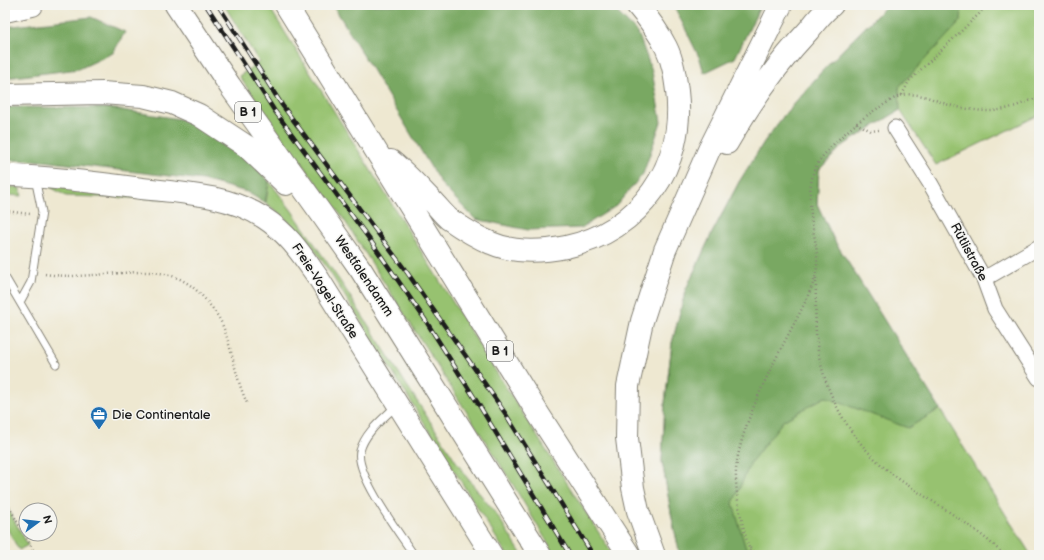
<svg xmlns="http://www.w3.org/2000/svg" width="1044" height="560" viewBox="0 0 1044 560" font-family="'Balsamiq Sans',sans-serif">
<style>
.green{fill:#97c26f;stroke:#5a6f46}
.forest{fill:#79a862;stroke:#4a623f}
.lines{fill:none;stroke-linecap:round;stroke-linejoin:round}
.lane-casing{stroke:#858276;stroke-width:9}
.street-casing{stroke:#858276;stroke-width:17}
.secondary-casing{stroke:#858276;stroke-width:23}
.highway-casing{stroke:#858276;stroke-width:24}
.path{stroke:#858276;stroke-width:2.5;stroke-dasharray:1 3;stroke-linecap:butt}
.lane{stroke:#fff;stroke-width:7}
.street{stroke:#fff;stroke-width:15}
.secondary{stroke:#fff;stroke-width:21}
.highway{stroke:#fff;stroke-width:22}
.rail-casing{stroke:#1c1c1c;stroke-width:4.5}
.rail{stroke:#f6f6f2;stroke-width:3;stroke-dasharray:9;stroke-linecap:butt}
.labels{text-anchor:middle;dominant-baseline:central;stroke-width:3;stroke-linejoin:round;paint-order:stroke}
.shield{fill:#f6f6f2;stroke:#5d5d5c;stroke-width:1}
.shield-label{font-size:12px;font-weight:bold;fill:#1c1c1c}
.street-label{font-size:13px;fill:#1c1c1c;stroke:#f6f6f2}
.poi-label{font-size:13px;fill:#1c1c1c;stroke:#f6f6f2;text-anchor:start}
</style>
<rect width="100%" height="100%" fill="#f6f6f2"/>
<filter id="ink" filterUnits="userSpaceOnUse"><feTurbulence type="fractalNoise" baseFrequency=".025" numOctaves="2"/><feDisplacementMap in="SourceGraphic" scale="8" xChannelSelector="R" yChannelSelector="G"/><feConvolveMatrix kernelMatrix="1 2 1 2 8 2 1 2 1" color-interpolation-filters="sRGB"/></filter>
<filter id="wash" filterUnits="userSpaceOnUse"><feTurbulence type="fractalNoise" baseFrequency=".012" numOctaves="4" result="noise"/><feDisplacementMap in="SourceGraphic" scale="16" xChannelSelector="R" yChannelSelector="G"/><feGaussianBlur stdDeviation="0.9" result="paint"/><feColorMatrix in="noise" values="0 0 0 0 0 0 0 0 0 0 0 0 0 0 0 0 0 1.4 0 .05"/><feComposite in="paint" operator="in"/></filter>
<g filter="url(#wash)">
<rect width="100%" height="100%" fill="#eee8d1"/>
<path class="green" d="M 224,5 L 268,5 L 495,370 L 613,555 L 555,555 L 512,483 L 343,218 L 289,147 L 239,76 L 259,62 Z
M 887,5 L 1039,5 L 1039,115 L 936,165 L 900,110 L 842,146 L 819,170 L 817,204 L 834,240 L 1031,555 L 680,555 L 672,518 L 662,461 L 665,403 L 672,343 L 686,289 L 711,235 L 739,182 L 764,142 L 785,114 L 824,69 Z
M 269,181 L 292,211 L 344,287 L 424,412 L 465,475 L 499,518 L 522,555 L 507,555 L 331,274 L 308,240 L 283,217 L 266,203 Z
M 47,185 L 168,199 L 66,196 Z
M 5,187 L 19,187 L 22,196 L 5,195 Z
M 5,504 L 28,545 L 19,550 L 5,525 Z"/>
<path class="forest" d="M 333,5 L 606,5 L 613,8 L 638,33 L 652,71 L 661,122 L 643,174 L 616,206 L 581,228 L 528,230 L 475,219 L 441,184 Z
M 672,5 L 761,5 L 735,58 L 704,73 L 700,59 L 675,8 Z
M 887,5 L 962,5 L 961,21 L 899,87 L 900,110 L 842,146 L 819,170 L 817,204 L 834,240 L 940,409 L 908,428 L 825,397 L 783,421 L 751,462 L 733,503 L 745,546 L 752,555 L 680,555 L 672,518 L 662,461 L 665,403 L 672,343 L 686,289 L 711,235 L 739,182 L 764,142 L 785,114 L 824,69 Z
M 91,17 L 125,32 L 113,53 L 79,69 L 5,78 L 5,27 Z
M 5,107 L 109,108 L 186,120 L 231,142 L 269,181 L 265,203 L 247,192 L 203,180 L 43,161 L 5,160 Z"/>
</g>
<g filter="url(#ink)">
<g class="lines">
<g class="lane-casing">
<path id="lane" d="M 5,277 L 56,364
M 20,302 L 31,282 L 42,212 L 35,178
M 396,406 C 383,419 365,432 360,451 C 354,473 401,536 414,555"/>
</g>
<g class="street-casing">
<path id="street" d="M 895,128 L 930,183 L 984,279 L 995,309 L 1039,378
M 984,279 L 1039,247"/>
</g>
<g class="secondary-casing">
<path id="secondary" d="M 5,175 C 50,177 94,182 138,188 C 181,193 227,194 264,218 C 289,234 302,255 319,279 L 492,555"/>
</g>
<g class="highway-casing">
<path id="highway" d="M 176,5 L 230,86 L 321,213 L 361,270 L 540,555
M 286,5 L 539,415 L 629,555
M 5,11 L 32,5
M 5,95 L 102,93 L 143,96 L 172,103 L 199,115 L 246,146 L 286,184
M 727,143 C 750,103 777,64 809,30 C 816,21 823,12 832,5
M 391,161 C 406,173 419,187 432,201 C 438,207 443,214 449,219 C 462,228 476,237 491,243 C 514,253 542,252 566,247 C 640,231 686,166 677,91 C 675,76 673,61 666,47 C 658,31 648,18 637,5
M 654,555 L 638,511 L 633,488 L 627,438 L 628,386 L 642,321 L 665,250 L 709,150 L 781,5"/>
</g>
<path class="path" d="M 902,95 L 909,81 L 979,14 L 986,5
M 856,123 L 871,131 L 879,130
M 5,211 L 30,214
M 45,274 C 65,277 85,276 106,274 C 145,272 175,265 204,298 C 211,306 218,315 222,324 C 233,350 235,379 248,405
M 816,278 C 816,302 814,327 818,351 C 828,405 858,451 903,482 C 937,505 974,525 1004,555
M 5,500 L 36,555
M 750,548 L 756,555
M 751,555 C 743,528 735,498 736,470 C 739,432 766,377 784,343 C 795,321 808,300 815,277 C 820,260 815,240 812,224 C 810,206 808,189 814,171 C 821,151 862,117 880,107 C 887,103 896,96 904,95 C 919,92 934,100 949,105 C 960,108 973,110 985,111 C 1003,112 1022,104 1039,97"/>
<use href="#lane" class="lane"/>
<use href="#street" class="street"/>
<use href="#secondary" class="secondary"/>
<use href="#highway" class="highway"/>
<g class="rail-casing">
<path id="rail" d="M 206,5 L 274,110 L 370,240 L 424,318 L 479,405 L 570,555
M 218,5 L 282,105 L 406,271 L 470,362 L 505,413 L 593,555"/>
</g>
<use href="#rail" class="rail"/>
</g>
</g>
<defs>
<g id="office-pin" transform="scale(0.9)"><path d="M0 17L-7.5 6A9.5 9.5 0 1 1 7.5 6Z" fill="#1f6fb2" stroke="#f6f6f2"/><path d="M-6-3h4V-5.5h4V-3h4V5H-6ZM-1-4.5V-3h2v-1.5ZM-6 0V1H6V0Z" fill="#fff"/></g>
</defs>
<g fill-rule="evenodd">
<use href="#office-pin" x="99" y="415"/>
</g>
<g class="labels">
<g class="shield">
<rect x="235" y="102" width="26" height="20" rx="3"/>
<rect x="487" y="341" width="26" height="20" rx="3"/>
</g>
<g class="shield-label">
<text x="248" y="112">B 1</text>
<text x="500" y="351">B 1</text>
</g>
<g class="street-label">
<text transform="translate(969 252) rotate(62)">Rütlistraße</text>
<text transform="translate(364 276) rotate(56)">Westfalendamm</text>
<text transform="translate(325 291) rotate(57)">Freie-Vogel-Straße</text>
</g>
<g class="poi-label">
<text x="112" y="415">Die Continentale</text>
</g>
</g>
<rect width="1044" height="560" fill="none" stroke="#f6f6f2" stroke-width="20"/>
<g transform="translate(38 522) rotate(75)"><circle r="19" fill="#f6f6f2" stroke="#9f9f9c"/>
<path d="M0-3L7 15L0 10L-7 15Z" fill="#1f6fb2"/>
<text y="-6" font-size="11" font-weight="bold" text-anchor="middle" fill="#1c1c1c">N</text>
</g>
</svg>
